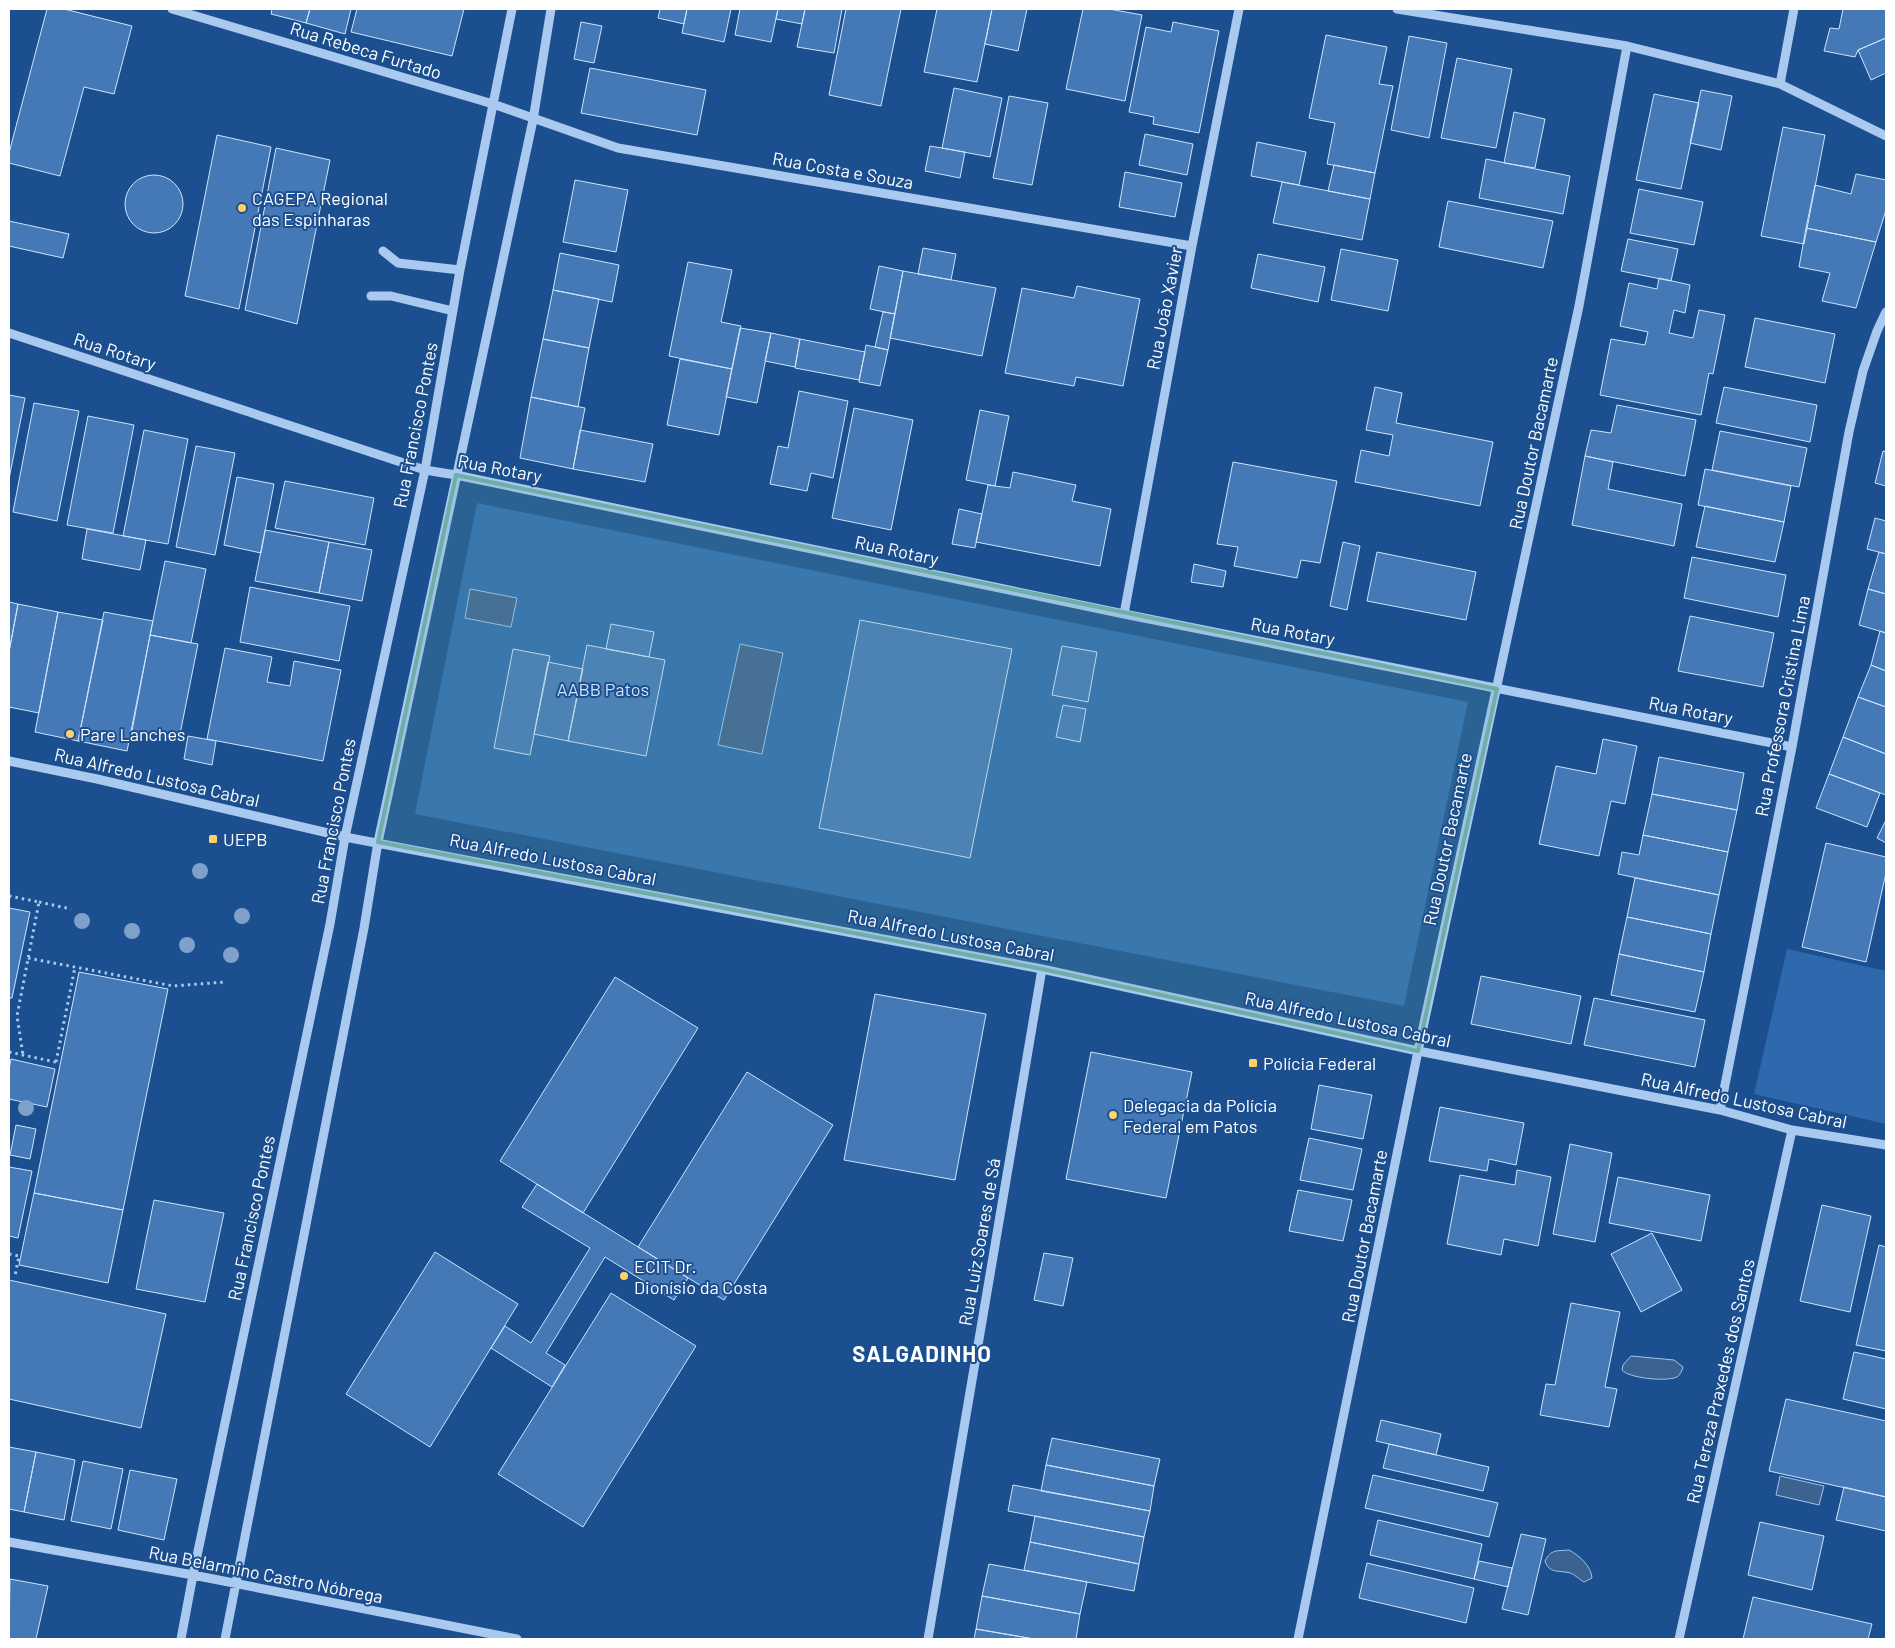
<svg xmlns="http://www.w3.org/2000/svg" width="1895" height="1648" viewBox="0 0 1895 1648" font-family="Barlow,sans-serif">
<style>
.green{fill:#2e69ad}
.water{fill:#3c6290;stroke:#9cc4f0}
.building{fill:#4478b7;stroke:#cfe3fa}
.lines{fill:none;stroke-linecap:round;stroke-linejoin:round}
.path{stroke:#a9c9ee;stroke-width:3;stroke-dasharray:2.5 4;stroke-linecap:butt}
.minor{stroke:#a9c9ee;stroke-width:9}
.tree{fill:#7ea0ca}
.marked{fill:#6fada8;fill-opacity:0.2;stroke:#6fada8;stroke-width:4;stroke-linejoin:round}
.poi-dot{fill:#ffd166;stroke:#1b4f8f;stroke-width:2}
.labels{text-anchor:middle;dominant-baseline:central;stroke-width:4;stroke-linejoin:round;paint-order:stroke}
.street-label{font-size:18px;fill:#fff;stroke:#1b4f8f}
.poi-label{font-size:18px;fill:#fff;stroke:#1b4f8f;text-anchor:start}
.park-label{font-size:18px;fill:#cfe3fa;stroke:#1b4f8f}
.district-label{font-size:22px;font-weight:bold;letter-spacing:1px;fill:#fff;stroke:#1b4f8f}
</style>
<rect width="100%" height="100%" fill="#1b4f8f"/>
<path class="green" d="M 477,503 L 1468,702 L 1404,1006 L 415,814 Z
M 1787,949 L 1886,971 L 1886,1124 L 1754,1094 Z"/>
<path class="water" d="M 470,589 L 517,598 L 511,627 L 465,618 Z
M 740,644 L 783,653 L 762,754 L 718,745 Z
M 1631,1356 L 1674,1360 L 1683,1367 C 1682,1371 1680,1375 1677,1377 C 1666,1382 1628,1378 1622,1370 L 1623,1365 Z
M 1780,1476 L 1824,1486 L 1819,1505 L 1776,1495 Z
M 1569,1550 C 1580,1556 1591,1566 1592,1578 L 1584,1582 C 1579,1579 1574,1574 1570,1573 C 1559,1570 1549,1574 1545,1561 C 1551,1549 1557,1551 1569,1550 Z"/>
<path class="building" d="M 47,9 L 64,9 L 132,26 L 114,94 L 84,87 L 60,176 L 9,163 L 9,153 Z
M 272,9 L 310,9 L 306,23 L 271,14 Z
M 310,9 L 351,9 L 345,34 L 306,23 Z
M 357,9 L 464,9 L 452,56 L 351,32 Z
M 660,9 L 687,9 L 684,24 L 658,18 Z
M 687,9 L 731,9 L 724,42 L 682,33 Z
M 740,9 L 778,9 L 771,42 L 735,35 Z
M 778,9 L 805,9 L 802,24 L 776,19 Z
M 805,9 L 842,9 L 834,53 L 797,47 Z
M 846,9 L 901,9 L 881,106 L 829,95 Z
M 937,9 L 992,9 L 977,82 L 924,72 Z
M 992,9 L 1027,9 L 1018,51 L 985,44 Z
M 1083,9 L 1109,9 L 1142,15 L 1125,101 L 1066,89 Z
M 1843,9 L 1886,9 L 1886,38 L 1858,50 L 1855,57 L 1824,51 L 1830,28 L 1839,29 Z
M 581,22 L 602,26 L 594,63 L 574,59 Z
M 1173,22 L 1219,31 L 1199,133 L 1153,124 L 1154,117 L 1129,112 L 1146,27 L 1171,32 Z
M 1326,35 L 1387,47 L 1379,84 L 1393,86 L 1375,173 L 1327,164 L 1335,123 L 1309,118 Z
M 1409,36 L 1447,43 L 1429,138 L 1391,130 Z
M 1886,38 L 1886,73 L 1871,80 L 1858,50 Z
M 1457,58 L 1512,69 L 1496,148 L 1441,138 Z
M 590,68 L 706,90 L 697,135 L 581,113 Z
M 954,88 L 1002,98 L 990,157 L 942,148 Z
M 1701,90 L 1732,96 L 1721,150 L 1690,143 Z
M 1654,94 L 1699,103 L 1681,189 L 1636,180 Z
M 1009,96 L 1048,103 L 1032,185 L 993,178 Z
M 1514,112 L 1545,119 L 1535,168 L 1504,163 Z
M 1783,127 L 1825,135 L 1804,244 L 1761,236 Z
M 1145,134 L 1193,144 L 1187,175 L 1139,165 Z
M 217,135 L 271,147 L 239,309 L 185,296 Z
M 1257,142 L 1306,152 L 1299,185 L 1251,176 Z
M 930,146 L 965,152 L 960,178 L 925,171 Z
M 276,148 L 330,160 L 297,324 L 245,310 Z
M 1486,159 L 1570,176 L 1563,214 L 1479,198 Z
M 1334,165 L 1375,173 L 1370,199 L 1328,191 Z
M 1125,172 L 1182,183 L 1175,217 L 1119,207 Z
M 1856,174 L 1886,180 L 1886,210 L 1876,242 L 1806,228 L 1815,185 L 1851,194 Z
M125 204a29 29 0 1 1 58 0a29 29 0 1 1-58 0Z
M 575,180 L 628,190 L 616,252 L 563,242 Z
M 1282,182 L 1370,199 L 1362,240 L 1273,223 Z
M 1639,189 L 1703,202 L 1694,245 L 1630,233 Z
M 1448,201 L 1553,221 L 1543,268 L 1439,247 Z
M 9,221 L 69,234 L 63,258 L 9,246 Z
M 1806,228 L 1876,242 L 1856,308 L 1822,301 L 1830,273 L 1799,267 Z
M 1628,239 L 1678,249 L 1671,281 L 1621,271 Z
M 923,248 L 956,254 L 951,280 L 918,274 Z
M 1341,249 L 1398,260 L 1388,311 L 1331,300 Z
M 560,253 L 619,265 L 612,302 L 553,290 Z
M 1258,254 L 1325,267 L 1318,302 L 1251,288 Z
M 688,262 L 732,270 L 721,322 L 741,326 L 732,369 L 669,356 Z
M 879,266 L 903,271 L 895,314 L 870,309 Z
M 903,271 L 996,288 L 982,356 L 890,338 Z
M 1659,278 L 1690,285 L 1685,313 L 1674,310 L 1669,333 L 1693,338 L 1699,310 L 1725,315 L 1713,374 L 1709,373 L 1701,415 L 1600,395 L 1611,339 L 1645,345 L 1648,332 L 1620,326 L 1629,283 L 1657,289 Z
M 1077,286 L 1140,299 L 1123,386 L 1076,377 L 1074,386 L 1005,373 L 1022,288 L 1074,298 Z
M 553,290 L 599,299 L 589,348 L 543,339 Z
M 883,312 L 895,314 L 888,350 L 875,347 Z
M 1755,318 L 1835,334 L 1825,383 L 1745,367 Z
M 740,328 L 771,333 L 757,403 L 726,397 Z
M 771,333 L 800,339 L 795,367 L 765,361 Z
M 543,339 L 589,348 L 578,407 L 531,397 Z
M 800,339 L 865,352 L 859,380 L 795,368 Z
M 866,345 L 888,350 L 880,386 L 859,382 Z
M 680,359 L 732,369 L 719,435 L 667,425 Z
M 1375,387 L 1402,393 L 1396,423 L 1493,442 L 1480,506 L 1355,482 L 1361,450 L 1389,456 L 1393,435 L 1366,430 Z
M 1724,387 L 1817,405 L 1810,442 L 1716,423 Z
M 799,391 L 848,401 L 833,478 L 811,473 L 807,491 L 770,484 L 778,446 L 788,448 Z
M 9,395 L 25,398 L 9,479 Z
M 531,397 L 585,408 L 573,469 L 520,458 Z
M 34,403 L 79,411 L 57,521 L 13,512 Z
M 1617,405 L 1696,420 L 1685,476 L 1585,456 L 1591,430 L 1611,433 Z
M 854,408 L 913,420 L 891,530 L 832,518 Z
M 980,410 L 1009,416 L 995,486 L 966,480 Z
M 88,416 L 134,425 L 113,533 L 67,525 Z
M 144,430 L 188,439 L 168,544 L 123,536 Z
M 580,430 L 653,444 L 645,482 L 573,469 Z
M 1720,431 L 1807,448 L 1799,487 L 1712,470 Z
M 196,446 L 235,453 L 215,555 L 176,547 Z
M 1883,451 L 1886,452 L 1886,486 L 1875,483 Z
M 1585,456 L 1613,462 L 1608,489 L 1682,504 L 1674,546 L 1572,525 Z
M 1233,462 L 1337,481 L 1320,563 L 1301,560 L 1297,578 L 1234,566 L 1238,547 L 1217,544 Z
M 1705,469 L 1791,486 L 1784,522 L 1698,505 Z
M 1013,472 L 1076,485 L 1072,501 L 1111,509 L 1100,566 L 976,542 L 988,485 L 1010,488 Z
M 237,477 L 274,484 L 261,553 L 224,545 Z
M 285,481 L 374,498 L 365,545 L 275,528 Z
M 1705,506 L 1784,522 L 1775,562 L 1696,547 Z
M 959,509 L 982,514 L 975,548 L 952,544 Z
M 1875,518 L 1886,521 L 1886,554 L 1867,549 Z
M 87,529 L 146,540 L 140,570 L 82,559 Z
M 265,530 L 329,542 L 319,593 L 255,581 Z
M 329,542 L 372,550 L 362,601 L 319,593 Z
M 1343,542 L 1360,546 L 1347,610 L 1330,606 Z
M 1377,552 L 1476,572 L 1466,620 L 1367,601 Z
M 1879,552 L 1886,554 L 1886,594 L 1868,589 Z
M 1692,557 L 1786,575 L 1778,617 L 1684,598 Z
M 165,561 L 206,569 L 191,643 L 150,635 Z
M 1194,564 L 1226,571 L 1223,587 L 1191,582 Z
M 250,587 L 350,606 L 339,661 L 240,642 Z
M 1868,589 L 1886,594 L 1886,633 L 1859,625 Z
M 9,602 L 18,604 L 9,652 Z
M 18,604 L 58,612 L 39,713 L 9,707 L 9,652 Z
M 58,612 L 103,620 L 78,741 L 35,732 Z
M 104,612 L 153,621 L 127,751 L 78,741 Z
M 1690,616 L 1774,633 L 1763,687 L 1678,671 Z
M 860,620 L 1012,649 L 970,858 L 819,828 Z
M 611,624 L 654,632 L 649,657 L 606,649 Z
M 1880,631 L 1886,633 L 1886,671 L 1871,665 Z
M 150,635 L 198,644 L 179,739 L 132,731 Z
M 587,645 L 665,660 L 646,756 L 568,741 Z
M 1062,646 L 1097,652 L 1088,702 L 1052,695 Z
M 225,648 L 272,657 L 267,682 L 290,686 L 294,661 L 341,670 L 323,761 L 207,739 Z
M 513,649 L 550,656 L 530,755 L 494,748 Z
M 548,662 L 583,669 L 568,741 L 534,734 Z
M 1871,665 L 1886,671 L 1886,707 L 1858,697 Z
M 1858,697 L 1886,707 L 1886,754 L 1843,737 Z
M 1063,705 L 1086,709 L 1080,742 L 1056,737 Z
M 188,736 L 216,741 L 212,765 L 184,759 Z
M 1843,737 L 1886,754 L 1886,795 L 1829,774 Z
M 1603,739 L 1637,746 L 1625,804 L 1611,801 L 1599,856 L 1539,844 L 1556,766 L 1596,774 Z
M 1659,757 L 1744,773 L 1737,810 L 1652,794 Z
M 1829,774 L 1880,793 L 1867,827 L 1816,808 Z
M 1652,794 L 1737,810 L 1728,852 L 1643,835 Z
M 1886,820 L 1886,843 L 1877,838 Z
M 1643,835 L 1728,852 L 1719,895 L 1618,874 L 1622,852 L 1639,855 Z
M 1826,843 L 1886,857 L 1886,873 L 1866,962 L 1802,947 Z
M 1635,878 L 1719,895 L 1711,934 L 1627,917 Z
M 9,908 L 30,912 L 12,998 L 9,998 Z
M 1627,917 L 1711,934 L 1704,972 L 1619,954 Z
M 1619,954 L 1704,972 L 1695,1012 L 1611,995 Z
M 79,972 L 168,989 L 123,1210 L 34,1193 Z
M 1481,976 L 1581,996 L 1571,1044 L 1471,1024 Z
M 615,977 L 698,1028 L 583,1213 L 500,1161 Z
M 875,994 L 986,1014 L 955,1180 L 844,1160 Z
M 1594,998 L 1705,1020 L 1695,1067 L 1584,1045 Z
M 1091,1052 L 1192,1072 L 1166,1198 L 1066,1179 Z
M 11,1059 L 55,1069 L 47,1107 L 9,1099 L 9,1070 Z
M 747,1072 L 833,1125 L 724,1300 L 638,1247 Z
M 1319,1085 L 1372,1095 L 1363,1139 L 1311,1129 Z
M 1440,1107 L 1524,1123 L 1516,1165 L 1489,1159 L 1487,1171 L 1429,1161 Z
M 16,1125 L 36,1129 L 30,1159 L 10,1155 Z
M 1309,1138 L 1362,1149 L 1353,1190 L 1300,1180 Z
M 1570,1144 L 1612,1153 L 1595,1242 L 1553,1234 Z
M 9,1167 L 32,1171 L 18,1238 L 9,1236 Z
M 1517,1170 L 1551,1177 L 1538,1246 L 1504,1239 L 1501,1255 L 1447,1244 L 1460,1175 L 1515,1185 Z
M 1618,1177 L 1710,1195 L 1701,1241 L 1609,1223 Z
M 537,1184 L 688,1278 L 674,1300 L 605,1257 L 546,1353 L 565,1365 L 552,1387 L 491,1348 L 505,1326 L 531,1343 L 590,1248 L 522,1207 Z
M 1298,1190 L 1352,1200 L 1343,1241 L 1289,1231 Z
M 34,1193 L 123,1210 L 108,1283 L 19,1265 Z
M 154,1200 L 224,1213 L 205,1302 L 136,1289 Z
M 1822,1205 L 1871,1216 L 1850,1312 L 1800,1301 Z
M 1652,1233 L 1682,1290 L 1641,1312 L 1611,1254 Z
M 1879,1245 L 1886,1247 L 1886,1351 L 1856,1345 Z
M 435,1252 L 518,1304 L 430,1447 L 346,1394 Z
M 1044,1253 L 1073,1258 L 1063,1306 L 1034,1300 Z
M 9,1280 L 166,1314 L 141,1428 L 9,1399 Z
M 611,1293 L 696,1346 L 583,1527 L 498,1474 Z
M 1571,1303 L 1620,1312 L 1605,1387 L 1617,1389 L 1609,1427 L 1540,1415 L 1546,1384 L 1555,1385 Z
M 1854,1352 L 1886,1359 L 1886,1409 L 1843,1399 Z
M 1786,1399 L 1886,1421 L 1886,1497 L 1769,1471 Z
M 1381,1420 L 1441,1434 L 1436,1455 L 1376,1441 Z
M 1052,1438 L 1160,1459 L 1154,1486 L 1046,1465 Z
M 1389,1444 L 1489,1467 L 1483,1491 L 1383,1468 Z
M 9,1447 L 36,1452 L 24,1512 L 9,1509 Z
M 36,1452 L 75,1460 L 64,1520 L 24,1512 Z
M 83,1461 L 123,1469 L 111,1529 L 71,1521 Z
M 1046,1465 L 1154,1486 L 1150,1511 L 1041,1491 Z
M 130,1470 L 177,1479 L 164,1540 L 118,1530 Z
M 1373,1475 L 1498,1503 L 1489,1537 L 1365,1508 Z
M 1013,1485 L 1150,1511 L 1144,1537 L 1008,1511 Z
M 1844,1487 L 1886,1497 L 1886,1531 L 1836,1520 Z
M 1035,1516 L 1144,1537 L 1139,1564 L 1030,1542 Z
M 1378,1520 L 1482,1544 L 1474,1579 L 1370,1555 Z
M 1760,1522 L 1824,1536 L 1812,1590 L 1748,1575 Z
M 1521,1534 L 1546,1539 L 1528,1615 L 1502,1609 Z
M 1030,1542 L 1139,1564 L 1134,1591 L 1024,1570 Z
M 1479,1561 L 1512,1568 L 1508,1587 L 1474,1579 Z
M 1367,1563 L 1474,1588 L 1466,1623 L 1359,1598 Z
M 989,1564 L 1087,1582 L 1080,1614 L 982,1596 Z
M 10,1579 L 48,1586 L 36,1639 L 9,1639 Z
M 982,1596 L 1080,1614 L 1076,1639 L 1034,1639 L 976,1629 Z
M 1753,1597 L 1872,1624 L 1868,1639 L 1743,1639 Z
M 976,1629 L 1034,1639 L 974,1639 Z"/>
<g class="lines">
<path class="path" d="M 9,896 L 39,902 L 17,1016 L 23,1055
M 39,902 L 71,909
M 28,958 L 173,986 L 225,982
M 9,1052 L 60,1063
M 56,1062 L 75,967
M 9,1254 L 19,1256 L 15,1276"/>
<path class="minor" d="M 172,9 L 493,104 L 618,148 L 1192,246
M 1397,9 L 1627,46 L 1780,84 L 1886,136
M 1780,84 L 1794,9
M 383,251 L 398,263 L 460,270
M 371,296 L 391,296 L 453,311
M 9,333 L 425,470 L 456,475 L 1124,614 L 1792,747
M 1124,614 L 1192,246 L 1239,9
M 9,761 L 97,779 L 345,837 L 1042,969 L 1418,1051 L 1720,1110 L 1792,1130 L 1886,1145
M 1720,1110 L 1792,747 L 1849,432 L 1863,371 L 1877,331 L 1886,312
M 9,1542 L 193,1575 L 517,1639
M 181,1639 L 193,1575 L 330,924 L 345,837 L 425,470 L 460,270 L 512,9
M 225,1639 L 364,928 L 378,842 L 533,120 L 551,9
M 928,1639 L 1042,969
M 1298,1639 L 1418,1051 L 1579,306 L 1627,46
M 1679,1639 L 1792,1130"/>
</g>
<g class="tree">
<circle cx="200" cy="871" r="8"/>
<circle cx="242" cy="916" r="8"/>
<circle cx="82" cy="921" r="8"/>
<circle cx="132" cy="931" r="8"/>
<circle cx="187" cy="945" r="8"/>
<circle cx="231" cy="955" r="8"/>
<circle cx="26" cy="1108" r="8"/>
</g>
<path class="marked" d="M 456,475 L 1497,689 L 1418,1051 L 1042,969 L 378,842 Z"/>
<g class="poi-dot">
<circle cx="242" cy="208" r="5"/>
<circle cx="70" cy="734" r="5"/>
<rect x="208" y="834" width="10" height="10" rx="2.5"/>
<rect x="1248" y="1058" width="10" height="10" rx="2.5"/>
<circle cx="1113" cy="1115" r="5"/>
<circle cx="624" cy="1276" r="5"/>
</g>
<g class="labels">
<g class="street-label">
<text transform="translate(366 50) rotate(17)">Rua Rebeca Furtado</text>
<text transform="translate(843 170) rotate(10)">Rua Costa e Souza</text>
<text transform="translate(1164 308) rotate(-79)">Rua João Xavier</text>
<text transform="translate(115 351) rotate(18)">Rua Rotary</text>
<text transform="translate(415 425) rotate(-79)">Rua Francisco Pontes</text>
<text transform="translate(1533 443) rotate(-78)">Rua Doutor Bacamarte</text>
<text transform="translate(500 468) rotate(11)">Rua Rotary</text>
<text transform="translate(897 550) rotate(12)">Rua Rotary</text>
<text transform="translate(1293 631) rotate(11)">Rua Rotary</text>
<text transform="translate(1782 706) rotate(-79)">Rua Professora Cristina Lima</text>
<text transform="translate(1691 710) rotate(11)">Rua Rotary</text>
<text transform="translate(157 777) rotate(13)">Rua Alfredo Lustosa Cabral</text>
<text transform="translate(333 821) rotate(-79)">Rua Francisco Pontes</text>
<text transform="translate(1447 839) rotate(-78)">Rua Doutor Bacamarte</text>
<text transform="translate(553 859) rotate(11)">Rua Alfredo Lustosa Cabral</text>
<text transform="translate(951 935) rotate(11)">Rua Alfredo Lustosa Cabral</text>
<text transform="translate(1348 1019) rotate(12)">Rua Alfredo Lustosa Cabral</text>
<text transform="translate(1744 1100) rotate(12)">Rua Alfredo Lustosa Cabral</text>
<text transform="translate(251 1218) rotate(-78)">Rua Francisco Pontes</text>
<text transform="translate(1364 1236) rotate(-79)">Rua Doutor Bacamarte</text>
<text transform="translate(979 1242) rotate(-80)">Rua Luiz Soares de Sá</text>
<text transform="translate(1720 1381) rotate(-77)">Rua Tereza Praxedes dos Santos</text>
<text transform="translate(266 1574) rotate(11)">Rua Belarmino Castro Nóbrega</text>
</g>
<g class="poi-label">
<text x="252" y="198">CAGEPA Regional<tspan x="252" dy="21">das Espinharas</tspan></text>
<text x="80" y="734">Pare Lanches</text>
<text x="223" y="839">UEPB</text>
<text x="1263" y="1063">Polícia Federal</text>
<text x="1123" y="1105">Delegacia da Polícia<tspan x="1123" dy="21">Federal em Patos</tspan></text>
<text x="634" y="1266">ECIT Dr.<tspan x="634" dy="21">Dionísio da Costa</tspan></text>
</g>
<g class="park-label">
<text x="603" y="689">AABB Patos</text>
</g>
<g class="district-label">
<text x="922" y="1353">SALGADINHO</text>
</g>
</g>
<rect width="1895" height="1648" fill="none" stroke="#ffffff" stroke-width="20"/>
</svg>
